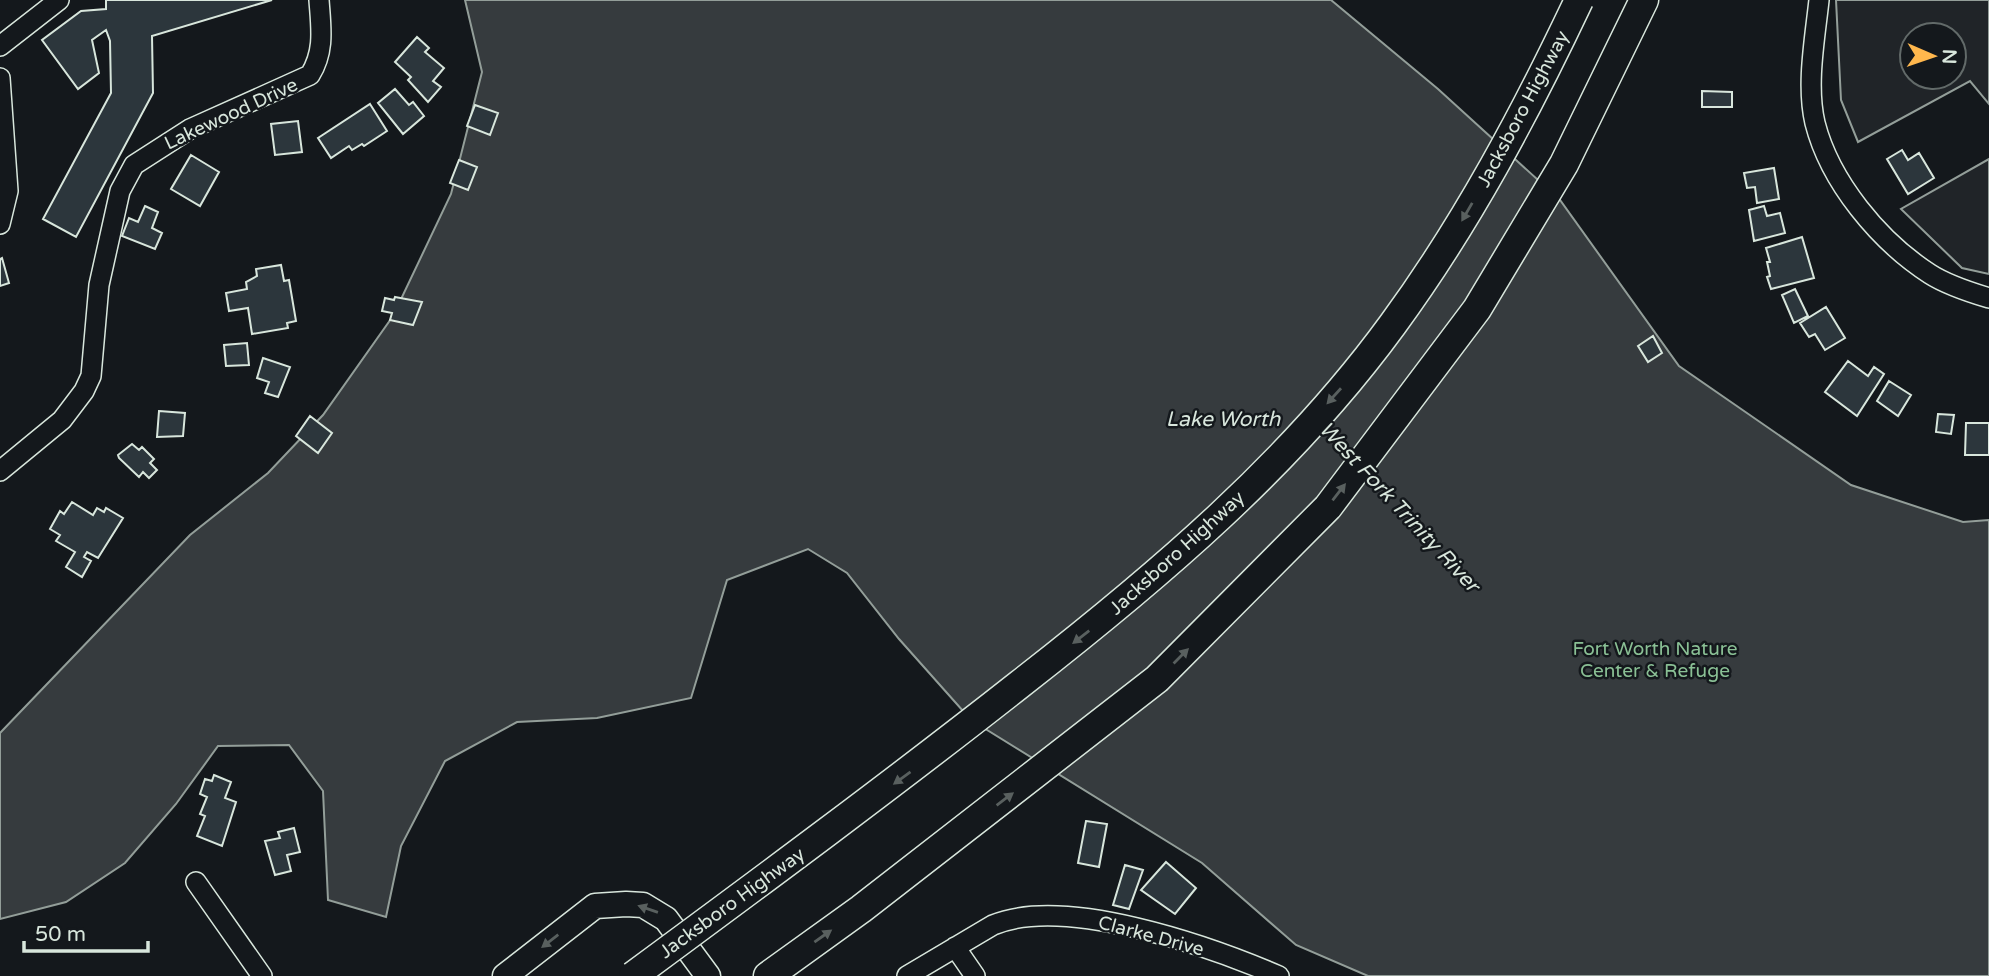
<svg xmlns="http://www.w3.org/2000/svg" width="1989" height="976" viewBox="0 0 1989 976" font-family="'Varela Round',sans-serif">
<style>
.green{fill:#202428;stroke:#939e99;stroke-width:2;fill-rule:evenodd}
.water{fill:#363b3e;stroke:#939e99;stroke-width:2}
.building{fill:#2c363c;stroke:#d8e6dc;stroke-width:2}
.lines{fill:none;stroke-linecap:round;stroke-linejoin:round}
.minor-casing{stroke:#d8e6dc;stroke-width:22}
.major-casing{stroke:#d8e6dc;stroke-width:27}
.highway-casing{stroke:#d8e6dc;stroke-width:31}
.minor{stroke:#14181c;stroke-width:19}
.major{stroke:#14181c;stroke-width:24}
.highway{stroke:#14181c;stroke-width:28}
.highway-bridge-casing{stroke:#d8e6dc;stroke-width:31;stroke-linecap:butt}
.highway-bridge{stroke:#14181c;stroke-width:28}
.oneway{fill:#59605f}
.labels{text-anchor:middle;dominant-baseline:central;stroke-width:5;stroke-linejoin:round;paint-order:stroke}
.street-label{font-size:19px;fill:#d8e6dc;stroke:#14181c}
.park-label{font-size:19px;fill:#8ac095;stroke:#14181c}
.water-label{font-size:21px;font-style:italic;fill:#d8e6dc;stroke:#14181c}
</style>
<rect width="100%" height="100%" fill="#14181c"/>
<path class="green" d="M 1836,0 L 1989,0 L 1989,104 L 1970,81 L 1858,142 L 1841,100 ZM 1954,35 L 1954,77 L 1912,77 L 1912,35 Z
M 1989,159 L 1989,274 L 1962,268 L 1901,209 Z"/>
<path class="water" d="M 465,0 L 1331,0 L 1438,89 L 1560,200 L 1679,366 L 1851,485 L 1963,522 L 1989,520 L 1989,976 L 1368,976 L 1296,945 L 1202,863 L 971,720 L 899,639 L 847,573 L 808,549 L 727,580 L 691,698 L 597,718 L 517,722 L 445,761 L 401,846 L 386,917 L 328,900 L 323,791 L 289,745 L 218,746 L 176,804 L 125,863 L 66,902 L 0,919 L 0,733 L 190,535 L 268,473 L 323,415 L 393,316 L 451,194 L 482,72 Z"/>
<path class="building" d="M 106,0 L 272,0 L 152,36 L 153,93 L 76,237 L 43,219 L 111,93 L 110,41 L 106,30 L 92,40 L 99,73 L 78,89 L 42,40 L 81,11 L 106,9 Z
M 417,37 L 429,48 L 425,52 L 444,68 L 433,81 L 441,87 L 428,102 L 408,80 L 411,77 L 395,62 Z
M 395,89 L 409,105 L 413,102 L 424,116 L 403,134 L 378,103 Z
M 1702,91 L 1732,92 L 1732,107 L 1702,107 Z
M 370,104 L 387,131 L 364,146 L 362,144 L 352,150 L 349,146 L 331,158 L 318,138 Z
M 475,105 L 498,113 L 490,135 L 467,126 Z
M 298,121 L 302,152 L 275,155 L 271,124 Z
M 1902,150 L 1908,160 L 1919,153 L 1934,178 L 1908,194 L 1887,159 Z
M 191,155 L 219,172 L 200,206 L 171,189 Z
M 459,160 L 477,167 L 468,190 L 450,183 Z
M 1774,168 L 1779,199 L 1757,203 L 1755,187 L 1747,188 L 1744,173 Z
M 145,206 L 158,212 L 152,228 L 162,233 L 155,249 L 122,236 L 129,218 L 138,222 Z
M 1764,206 L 1767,216 L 1780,213 L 1785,233 L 1754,241 L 1749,210 Z
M 1802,237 L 1814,278 L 1771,289 L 1767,277 L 1770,276 L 1767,262 L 1770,262 L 1766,248 Z
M 2,258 L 9,283 L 0,286 L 0,259 Z
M 281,265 L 284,281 L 289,280 L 296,321 L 287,323 L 288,328 L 252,334 L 248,308 L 229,311 L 226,293 L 247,289 L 246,282 L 257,276 L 256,269 Z
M 1795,289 L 1808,316 L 1794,323 L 1782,295 Z
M 395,297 L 422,302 L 413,325 L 390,320 L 392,313 L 382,311 L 385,298 L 394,300 Z
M 1826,307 L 1845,338 L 1825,350 L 1815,334 L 1809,337 L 1800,323 Z
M 1653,336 L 1662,353 L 1648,362 L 1638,346 Z
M 247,343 L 249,365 L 226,366 L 224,345 Z
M 263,358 L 290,367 L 278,397 L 265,393 L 269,382 L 257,378 Z
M 1848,361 L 1868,376 L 1874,367 L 1884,374 L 1857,416 L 1825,392 Z
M 1889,381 L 1911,395 L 1898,416 L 1877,401 Z
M 159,411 L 185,413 L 183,436 L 157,437 Z
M 1938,414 L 1954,415 L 1951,434 L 1936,432 Z
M 310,416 L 332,433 L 318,453 L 296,436 Z
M 1966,423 L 1989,423 L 1989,455 L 1965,455 Z
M 132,444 L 139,450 L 142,447 L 154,459 L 150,463 L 157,470 L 149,478 L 143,472 L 139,477 L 119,458 L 118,455 Z
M 72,502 L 93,515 L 97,508 L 104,512 L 106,508 L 123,518 L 98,558 L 87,552 L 84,557 L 91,561 L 82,577 L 66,567 L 75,552 L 56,541 L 60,535 L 50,529 L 60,511 L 64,514 Z
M 214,775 L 231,782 L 225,798 L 236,802 L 222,846 L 197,836 L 205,816 L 200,814 L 207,797 L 200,794 L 205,779 L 212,781 Z
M 1086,821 L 1107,824 L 1099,867 L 1078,863 Z
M 294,828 L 300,852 L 287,855 L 291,871 L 275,875 L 265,841 L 280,838 L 278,832 Z
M 1166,862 L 1196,888 L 1175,914 L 1141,890 Z
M 1125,865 L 1143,870 L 1129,909 L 1113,905 Z"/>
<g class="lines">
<g class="minor-casing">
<path id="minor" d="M 1819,0 C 1815,38 1806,85 1815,123 C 1830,182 1879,241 1930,274 C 1947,285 1969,292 1989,298
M 0,46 L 59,0
M 0,78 L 8,191 L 0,224
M 0,471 L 62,420 L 84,391 L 91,376 L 99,285 L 120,191 L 134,165 L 190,129 L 310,75 C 325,51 321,28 319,0
M 196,882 L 262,976
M 955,947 L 975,976
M 907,976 L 993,925 C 1065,895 1209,946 1279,976"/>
</g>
<g class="major-casing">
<path id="major" d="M 505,976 L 595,906 L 626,904 L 643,905 L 666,919 L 708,976"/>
</g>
<g class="highway-casing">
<path id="highway" d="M 768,976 L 861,909 L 1157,679 L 1328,507 L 1477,309 L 1564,164 L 1644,0"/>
</g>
<use href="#minor" class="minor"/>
<use href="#major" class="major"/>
<use href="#highway" class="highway"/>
<g class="highway-bridge-casing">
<path id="highway-bridge" d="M 633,976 C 763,880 893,784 1020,684 C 1156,578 1291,464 1393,324 C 1467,223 1526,112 1579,0"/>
</g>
<use href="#highway-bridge" class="highway-bridge"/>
</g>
<defs><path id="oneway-solid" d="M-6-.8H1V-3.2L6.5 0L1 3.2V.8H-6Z" transform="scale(1.75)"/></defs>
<g class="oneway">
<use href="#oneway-solid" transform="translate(1467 212) rotate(120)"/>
<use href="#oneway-solid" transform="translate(1334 396) rotate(132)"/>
<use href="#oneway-solid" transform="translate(1339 492) rotate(-52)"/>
<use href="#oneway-solid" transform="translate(1081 637) rotate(142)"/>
<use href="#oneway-solid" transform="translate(1181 656) rotate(-45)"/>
<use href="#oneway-solid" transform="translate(902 778) rotate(144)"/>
<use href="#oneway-solid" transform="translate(1005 799) rotate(-37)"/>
<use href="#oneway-solid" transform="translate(648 909) rotate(-161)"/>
<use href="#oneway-solid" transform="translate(823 936) rotate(-35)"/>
<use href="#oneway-solid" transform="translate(550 941) rotate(142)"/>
</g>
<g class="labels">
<g class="street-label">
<text transform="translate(1523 109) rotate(-62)">Jacksboro Highway</text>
<text transform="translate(231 114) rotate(-25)">Lakewood Drive</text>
<text transform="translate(1177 553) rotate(-42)">Jacksboro Highway</text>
<text transform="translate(732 903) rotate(-36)">Jacksboro Highway</text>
<text transform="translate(1151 936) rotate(15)">Clarke Drive</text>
</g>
<g class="park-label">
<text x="1655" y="649">Fort Worth Nature<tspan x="1655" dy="22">Center &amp; Refuge</tspan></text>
</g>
<g class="water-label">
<text x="1223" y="419">Lake Worth</text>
<text transform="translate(1399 507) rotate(47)">West Fork Trinity River</text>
</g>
</g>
<g transform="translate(1933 56) rotate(92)"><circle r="33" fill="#14181c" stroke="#626a69" stroke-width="2"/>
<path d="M0-5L12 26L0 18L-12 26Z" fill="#ffb74d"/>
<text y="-10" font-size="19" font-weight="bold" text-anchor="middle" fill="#d8e6dc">N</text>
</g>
<path d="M24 941v10h124v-10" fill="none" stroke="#d8e6dc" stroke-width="3.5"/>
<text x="35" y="941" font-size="21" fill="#d8e6dc" stroke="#14181c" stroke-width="5" paint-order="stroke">50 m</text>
</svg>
